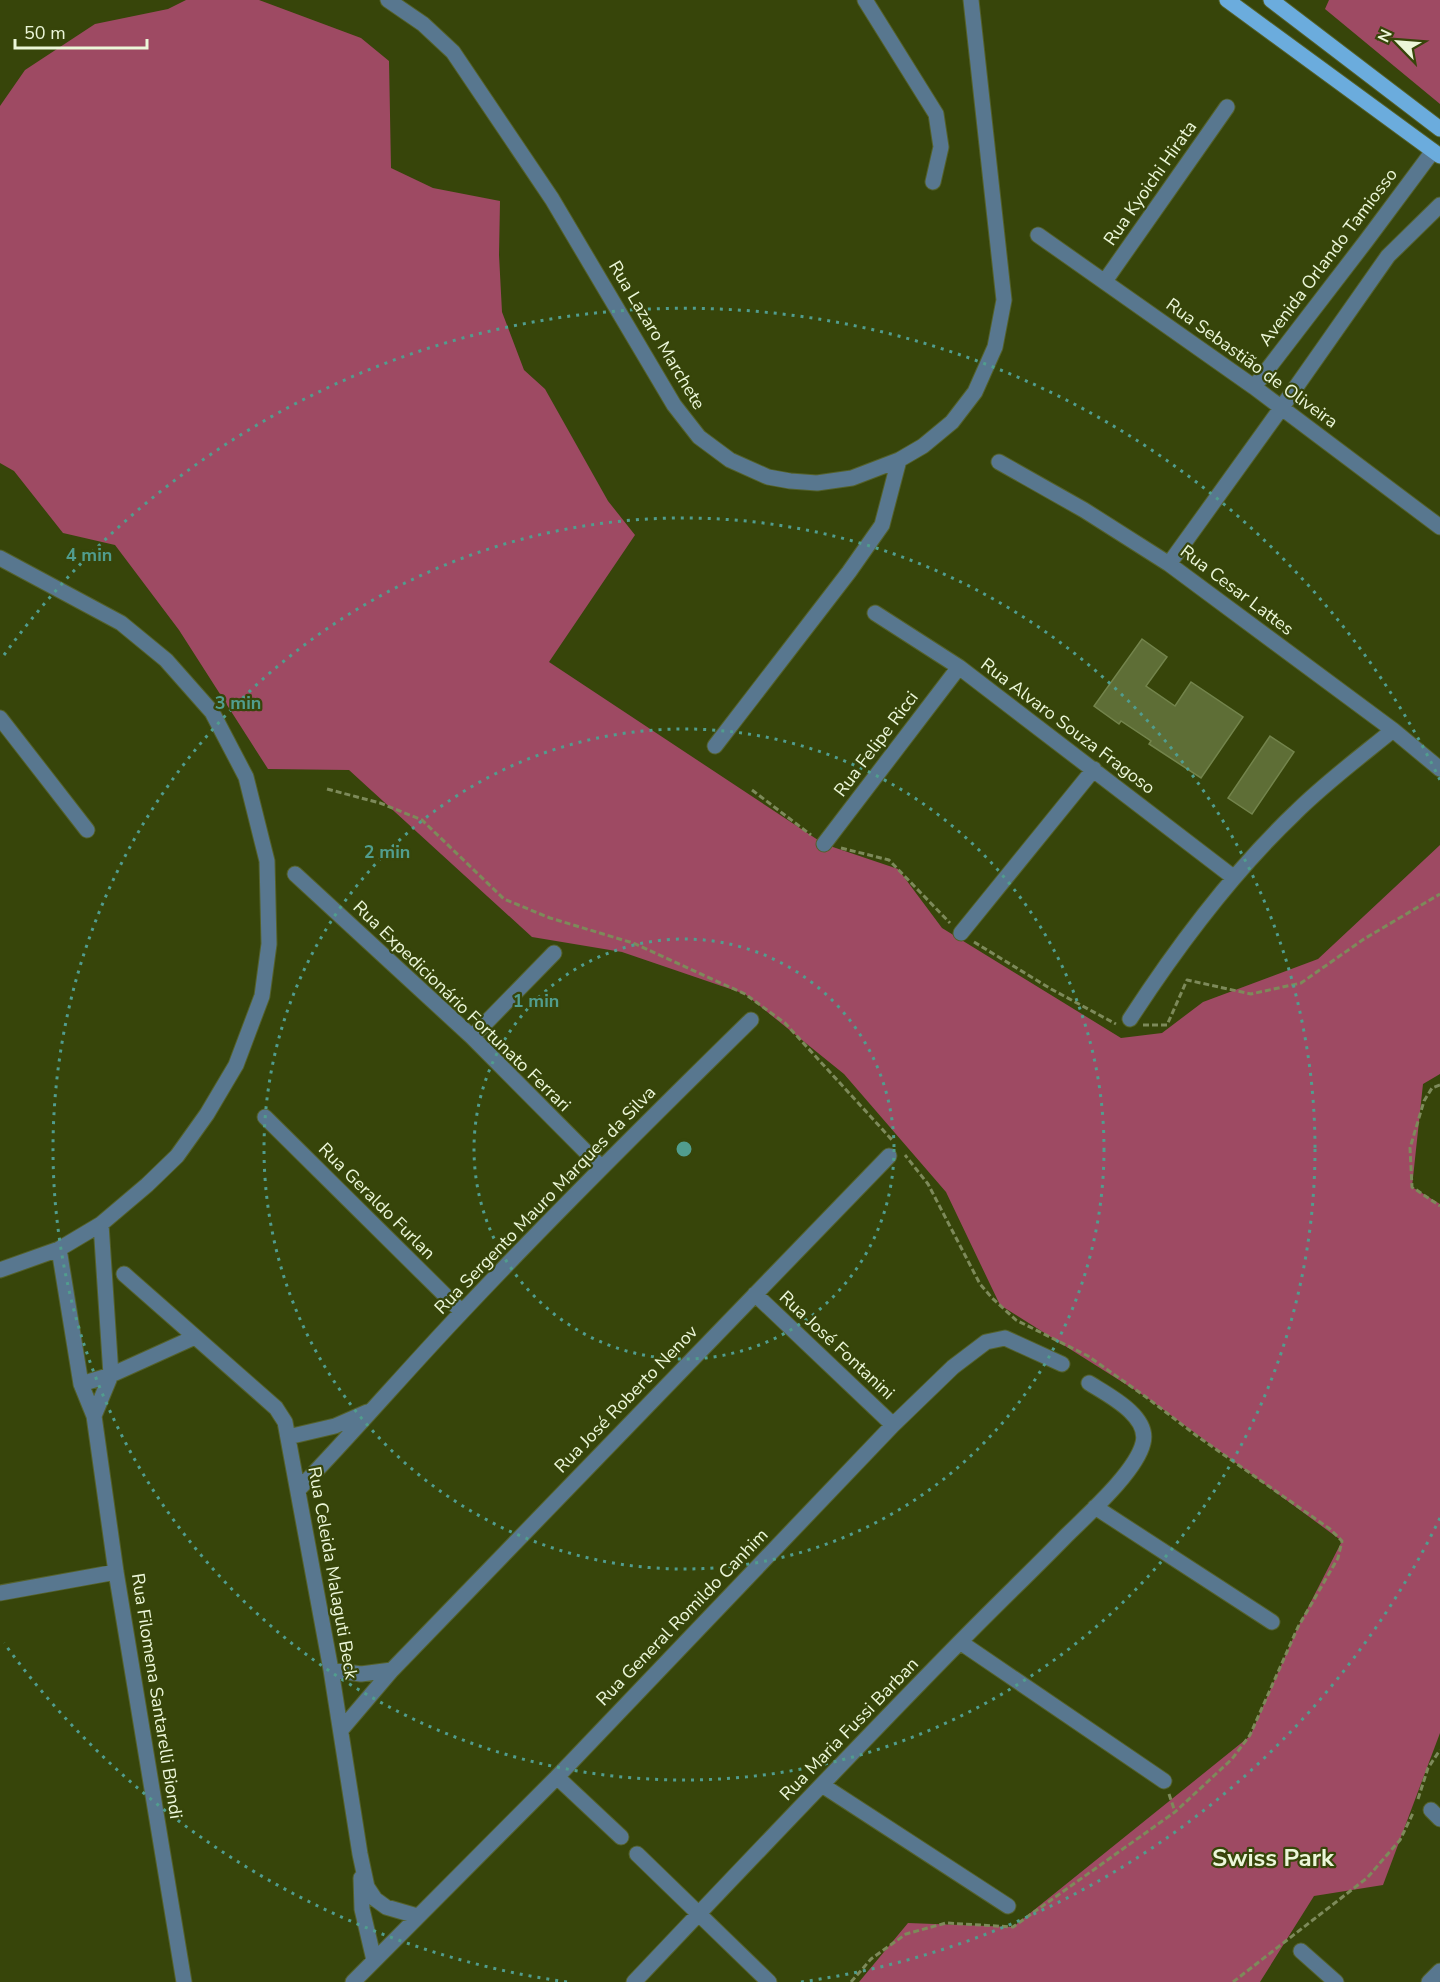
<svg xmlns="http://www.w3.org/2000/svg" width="1440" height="1982" viewBox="0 0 1440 1982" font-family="'Nunito Sans',sans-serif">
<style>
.forest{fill:#9e4a63}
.building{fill:#5e6e36;stroke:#73844c;stroke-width:1.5}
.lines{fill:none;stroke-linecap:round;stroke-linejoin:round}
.minor-casing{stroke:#54612b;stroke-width:17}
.major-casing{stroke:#54612b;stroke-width:17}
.path{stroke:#7d8a5a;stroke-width:3;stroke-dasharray:6 3;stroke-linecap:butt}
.minor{stroke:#58778f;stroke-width:15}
.major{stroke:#6bacdd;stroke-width:15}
.ring{fill:none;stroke:#519d8e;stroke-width:3;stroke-dasharray:3 6}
.labels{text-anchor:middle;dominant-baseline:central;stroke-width:4.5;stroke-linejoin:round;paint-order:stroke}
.street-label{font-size:18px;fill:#ecf7d9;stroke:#37450a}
.district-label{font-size:24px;font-weight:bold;fill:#ecf7d9;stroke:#37450a}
.centre{fill:#519d8e;stroke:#37450a;stroke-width:3}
.ring-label{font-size:18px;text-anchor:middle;font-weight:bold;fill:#519d8e;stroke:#37450a;stroke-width:4.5;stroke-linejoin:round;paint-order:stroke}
</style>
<rect width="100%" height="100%" fill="#37450a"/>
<path class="forest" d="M 186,0 L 259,0 L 361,38 L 389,61 L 391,168 L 433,188 L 500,201 L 499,255 L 502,312 L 524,370 L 545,389 L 608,501 L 635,535 L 549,662 L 824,844 L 898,869 L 942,928 L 1121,1038 L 1162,1033 L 1203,1002 L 1318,959 L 1440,845 L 1440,1074 L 1423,1084 L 1412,1187 L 1440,1204 L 1440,1733 L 1383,1885 L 1314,1896 L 1260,1982 L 859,1982 L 908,1923 L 1013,1927 L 1250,1736 L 1298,1627 L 1342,1541 L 1146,1397 L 1000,1305 L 946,1192 L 844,1074 L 745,994 L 622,952 L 532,937 L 349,770 L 268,769 L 179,630 L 115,545 L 63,533 L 14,471 L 0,463 L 0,106 L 25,70 L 95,24 L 168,9 Z
M 1329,0 L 1440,0 L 1440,104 L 1325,9 Z"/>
<path class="building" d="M 1142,639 L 1167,657 L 1146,686 L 1175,706 L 1191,682 L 1243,717 L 1201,778 L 1149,744 L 1151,741 L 1121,721 L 1119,724 L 1094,706 Z
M 1270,736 L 1294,752 L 1252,814 L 1228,798 Z"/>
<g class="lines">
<g class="minor-casing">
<path id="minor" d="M 388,0 L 423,24 L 453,52 L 552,199 L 674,405 L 699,437 L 730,460 L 768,477 L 790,481 L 817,483 L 852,478 L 899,460 L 923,446 L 952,422 L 975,392 L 995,347 L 1004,300 L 971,0
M 865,0 L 936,114 L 941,147 L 933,182
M 1038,235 L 1254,387 L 1440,527
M 1105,281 L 1227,107
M 1254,387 L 1366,241 L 1433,151
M 999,462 L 1084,510 L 1169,564 L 1393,730 L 1440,769
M 0,558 L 121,623 L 166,660 L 212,712 L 246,777 L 267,861 L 269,944 L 262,996 L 236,1065 L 207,1114 L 177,1156 L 147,1185 L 101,1224 L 59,1249 L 0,1270
M 1169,564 L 1282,407 L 1388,256 L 1440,205
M 875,613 L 959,667 L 1233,877
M 0,718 L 87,830
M 715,746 L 849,572 L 882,525 L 899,460
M 824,844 L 959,667
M 295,874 L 472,1037 L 601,1167
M 961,933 L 1094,769
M 1130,1019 C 1178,945 1231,874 1295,813 C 1325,783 1360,757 1393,730
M 472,1037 L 554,953
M 265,1117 L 462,1312
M 59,1249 L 81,1384 L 94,1416 L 116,1572 L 184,1982
M 124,1274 L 276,1408 L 285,1422 L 331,1670 L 360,1854 L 367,1887 L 375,1899 L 386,1907 L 417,1916
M 755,1294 L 893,1425
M 81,1384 L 111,1375 L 195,1337
M 94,1416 L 111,1375 L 101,1224
M 288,1437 L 335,1426 L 367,1412
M 298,1490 C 354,1432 406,1371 461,1313 C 555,1213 653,1116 751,1020
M 1095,1507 L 1272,1622
M 0,1593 L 116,1572
M 960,1642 L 1164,1781
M 331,1670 L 361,1674 L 392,1670
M 341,1730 L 392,1670 L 889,1156
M 557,1777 L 621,1837
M 822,1785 L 1008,1906
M 1431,1810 L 1440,1819
M 637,1854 L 769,1982
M 361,1878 L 362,1909 L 374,1960
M 1301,1951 L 1336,1982
M 353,1982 L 557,1777 L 893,1425 L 953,1367 L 986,1342 L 1005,1338 L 1062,1364
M 634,1982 C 742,1868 850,1754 960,1642 C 995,1606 1031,1572 1066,1536 C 1087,1515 1136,1472 1143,1443 C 1150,1416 1108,1395 1089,1383
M 1429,1982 L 1440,1971"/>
</g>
<g class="major-casing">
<path id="major" d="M 1227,0 L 1440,156
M 1271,0 L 1440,129"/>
</g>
<path class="path" d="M 327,789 L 380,803 L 422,820 L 504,899 L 550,918 L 633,943 L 745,994 L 785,1023 L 893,1141
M 752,790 L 811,835
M 841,848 L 889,860 L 950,923
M 974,942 L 1051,989 L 1116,1024
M 1143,1025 L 1167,1025 L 1187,980 L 1251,994 L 1301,983 L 1364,939 L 1440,894
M 1440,1085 L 1432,1088 L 1424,1101 L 1410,1148 L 1412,1187 L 1440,1206
M 1169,1794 L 1175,1812
M 1418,1799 L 1428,1768 L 1440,1750
M 851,1982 L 871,1959 L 906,1934 L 946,1923 L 1013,1927 L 1175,1812 L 1232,1759 L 1250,1735 L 1298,1627 L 1338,1558 L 1342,1541 L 1330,1529 L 1197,1436 L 1146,1397 L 1088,1356 L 1016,1320 L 992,1298 L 980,1284 L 928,1184 L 905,1155
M 1233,1982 L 1367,1878 L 1400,1840 L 1414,1811"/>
<use href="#minor" class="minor"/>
<use href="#major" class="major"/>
</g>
<g class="ring">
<circle cx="684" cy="1149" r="210"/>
<circle cx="684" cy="1149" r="420"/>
<circle cx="684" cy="1149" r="631"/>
<path d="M1440 1518A841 841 0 0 1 801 1982M567 1982A841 841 0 0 1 4 1643M4 655A841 841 0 0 1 1440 780"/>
</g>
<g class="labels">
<g class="street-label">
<text transform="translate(1150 183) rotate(-55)">Rua Kyoichi Hirata</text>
<text transform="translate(1328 257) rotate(-53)">Avenida Orlando Tamiosso</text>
<text transform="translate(657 335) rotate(59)">Rua Lazaro Marchete</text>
<text transform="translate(1252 363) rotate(36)">Rua Sebastião de Oliveira</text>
<text transform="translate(1237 590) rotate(37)">Rua Cesar Lattes</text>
<text transform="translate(1068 726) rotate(37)">Rua Alvaro Souza Fragoso</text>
<text transform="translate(876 744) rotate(-53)">Rua Felipe Ricci</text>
<text transform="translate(462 1006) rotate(44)">Rua Expedicionário Fortunato Ferrari</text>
<text transform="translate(545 1200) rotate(-46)">Rua Sergento Mauro Marques da Silva</text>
<text transform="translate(377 1201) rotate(45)">Rua Geraldo Furlan</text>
<text transform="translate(837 1345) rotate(43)">Rua José Fontanini</text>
<text transform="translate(626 1399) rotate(-46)">Rua José Roberto Nenov</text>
<text transform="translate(333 1573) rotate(80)">Rua Celeida Malaguti Beck</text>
<text transform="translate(682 1617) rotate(-46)">Rua General Romildo Canhim</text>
<text transform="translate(157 1696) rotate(81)">Rua Filomena Santarelli Biondi</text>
<text transform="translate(849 1729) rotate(-46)">Rua Maria Fussi Barban</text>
</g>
<g class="district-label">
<text x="1273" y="1858">Swiss Park</text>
</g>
</g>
<circle cx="684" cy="1149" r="9" class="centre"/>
<g class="ring-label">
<text x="89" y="561">4 min</text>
<text x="238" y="709">3 min</text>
<text x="387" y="858">2 min</text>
<text x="536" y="1007">1 min</text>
</g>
<g transform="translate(1398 42) rotate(295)" stroke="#37450a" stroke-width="4.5" paint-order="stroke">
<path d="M0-4.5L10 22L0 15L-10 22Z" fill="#ecf7d9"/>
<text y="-9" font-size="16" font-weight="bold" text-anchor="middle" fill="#ecf7d9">N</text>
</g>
<path d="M15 39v9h132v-9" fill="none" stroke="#ecf7d9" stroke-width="3"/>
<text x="24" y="39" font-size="18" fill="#ecf7d9" stroke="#37450a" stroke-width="4.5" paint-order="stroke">50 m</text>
</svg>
